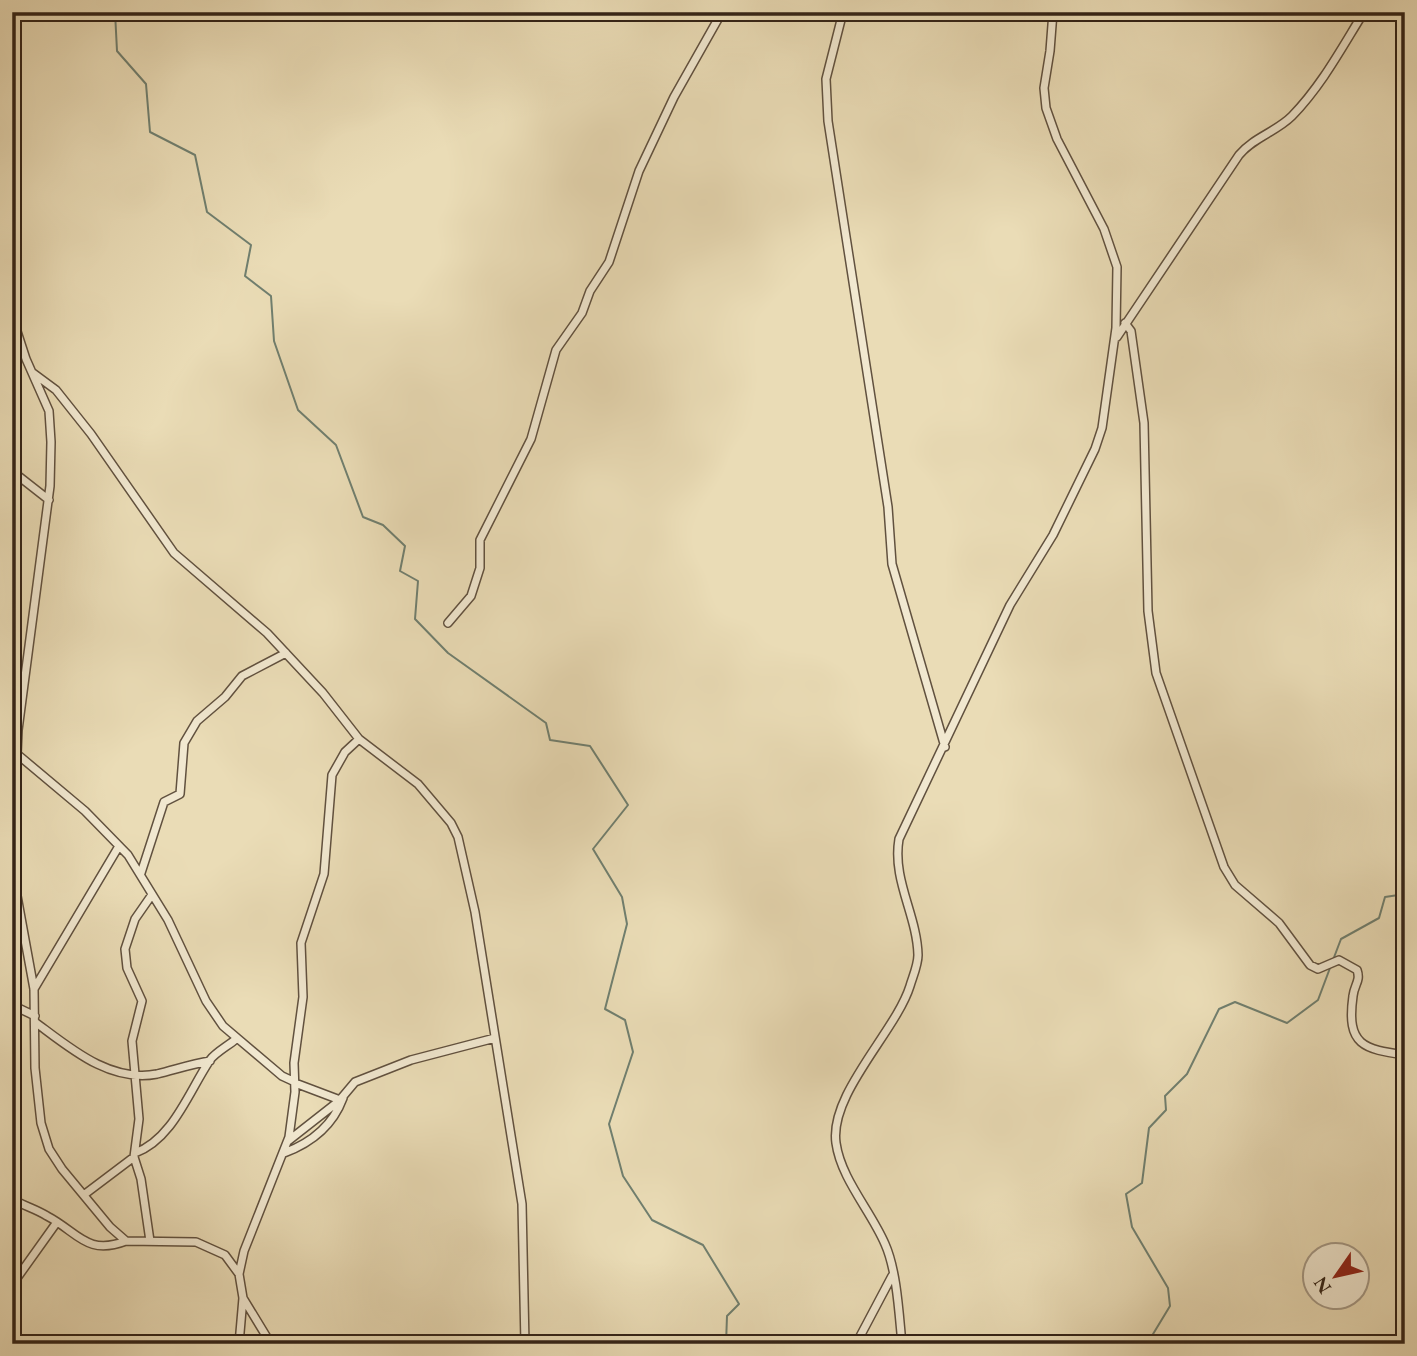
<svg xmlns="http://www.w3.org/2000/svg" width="1417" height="1356" viewBox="0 0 1417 1356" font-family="'EB Garamond',serif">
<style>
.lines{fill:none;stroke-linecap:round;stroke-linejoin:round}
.stream{stroke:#707f6f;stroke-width:2}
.minor-casing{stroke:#61513f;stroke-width:10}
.minor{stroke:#f1e8d0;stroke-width:7}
</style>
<rect width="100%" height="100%" fill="#eadcb6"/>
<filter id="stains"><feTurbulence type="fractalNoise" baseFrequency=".00286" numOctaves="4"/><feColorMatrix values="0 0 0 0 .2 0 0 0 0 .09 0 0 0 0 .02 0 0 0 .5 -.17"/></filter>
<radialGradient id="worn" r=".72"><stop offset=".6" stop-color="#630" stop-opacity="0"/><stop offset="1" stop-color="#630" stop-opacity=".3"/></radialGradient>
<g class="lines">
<path class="stream" d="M 115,12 L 117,51 L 146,84 L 150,132 L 195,155 L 207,212 L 251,245 L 245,276 L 271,296 L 274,341 L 298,410 L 336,445 L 363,517 L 383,525 L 405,546 L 400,571 L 418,581 L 415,619 L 448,653 L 546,723 L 550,740 L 590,746 L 628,805 L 593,849 L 622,897 L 627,924 L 605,1009 L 625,1020 L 633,1052 L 609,1124 L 623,1176 L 652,1220 L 703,1245 L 739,1304 L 727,1316 L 726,1344
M 1333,960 L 1341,939 L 1379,918 L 1385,897 L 1405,894
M 1147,1344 L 1170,1306 L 1168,1288 L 1132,1227 L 1126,1194 L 1142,1183 L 1149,1128 L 1166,1110 L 1165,1096 L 1187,1074 L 1219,1009 L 1235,1002 L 1287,1023 L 1318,1000 L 1330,968"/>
<g class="minor-casing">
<path id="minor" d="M 843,12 L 826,79 L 828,121 L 888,507 L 892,564 L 945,747
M 12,316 L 26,359 L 49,411 L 51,442 L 50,486 L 18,730 L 13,851 L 17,896 L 34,989 L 35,1068 L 41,1123 L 49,1149 L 62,1169 L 110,1227 L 126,1241 L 196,1242 L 225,1255 L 239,1274 L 243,1298 L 239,1344
M 1125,323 L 1131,331 L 1144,423 L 1148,611 L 1156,673 L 1224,867 L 1235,885 L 1279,923 L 1310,965 L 1318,969 L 1339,960 L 1357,970 C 1361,981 1354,985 1353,996 C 1346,1046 1364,1049 1405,1055
M 1117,337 L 1239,155 C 1254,137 1276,132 1292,116 C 1322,85 1341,49 1364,12
M 33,373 L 56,390 L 91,434 L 174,553 L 267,633 L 323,693 L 359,739 L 418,784 L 451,823 L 458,837 L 475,912 L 522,1204 L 525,1344
M 12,471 L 49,500
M 448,623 L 471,596 L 480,568 L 480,540 L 531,439 L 556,350 L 582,313 L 590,291 L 609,262 L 639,171 L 674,97 L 722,12
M 17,754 L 85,811 L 128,855 L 168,920 L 206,1001 L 223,1026 L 282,1076 L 295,1082
M 141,873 L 164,802 L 180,794 L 184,743 L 197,721 L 225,697 L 242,676 L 286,653
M 34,989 L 119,846
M 12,1005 L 35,1016
M 35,1022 C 70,1048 110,1083 157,1074 C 174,1070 191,1064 210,1061
M 295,1083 L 340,1100
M 288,1141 L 339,1101 L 355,1082 L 411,1060 L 495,1038
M 135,1153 C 173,1139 189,1091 210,1060 C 216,1052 228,1046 236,1039
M 284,1153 C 311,1143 333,1125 343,1098
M 85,1194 L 134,1157
M 12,1199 C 24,1206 36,1209 47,1216 C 78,1232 86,1256 126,1241
M 150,1241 L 141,1179 L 134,1157 L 139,1119 L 132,1041 L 142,1001 L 127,968 L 125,949 L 135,919 L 151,896
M 239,1274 L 244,1251 L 289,1137 L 295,1092 L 294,1063 L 303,997 L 301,943 L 324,874 L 332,775 L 345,752 L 359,739
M 12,1285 L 57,1222
M 243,1298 L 271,1344
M 856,1344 L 892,1276
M 902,1344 C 899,1314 897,1271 885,1244 C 871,1211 841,1179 836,1143 C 829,1094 896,1031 910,986 C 913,976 918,965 918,955 C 917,915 892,880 899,839 L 1010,605 L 1053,535 L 1095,449 L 1102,428 L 1116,328 L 1117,267 L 1104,229 L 1057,139 L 1046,108 L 1044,88 L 1050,51 L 1053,12"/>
</g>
<use href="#minor" class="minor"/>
</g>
<rect width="1417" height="1356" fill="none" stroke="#eadcb6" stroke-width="42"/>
<rect x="14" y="14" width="1389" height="1328" fill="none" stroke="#332317" stroke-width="3.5"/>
<rect x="21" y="21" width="1375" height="1314" fill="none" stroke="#332317" stroke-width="2"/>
<g transform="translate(1336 1276) rotate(236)"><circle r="33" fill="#f1e8d0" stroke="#a59986" stroke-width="2"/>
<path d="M0-5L12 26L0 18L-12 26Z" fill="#8f2418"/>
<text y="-10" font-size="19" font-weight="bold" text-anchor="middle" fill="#332317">N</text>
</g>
<rect width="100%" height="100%" filter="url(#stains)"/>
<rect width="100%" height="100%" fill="url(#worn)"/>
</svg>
